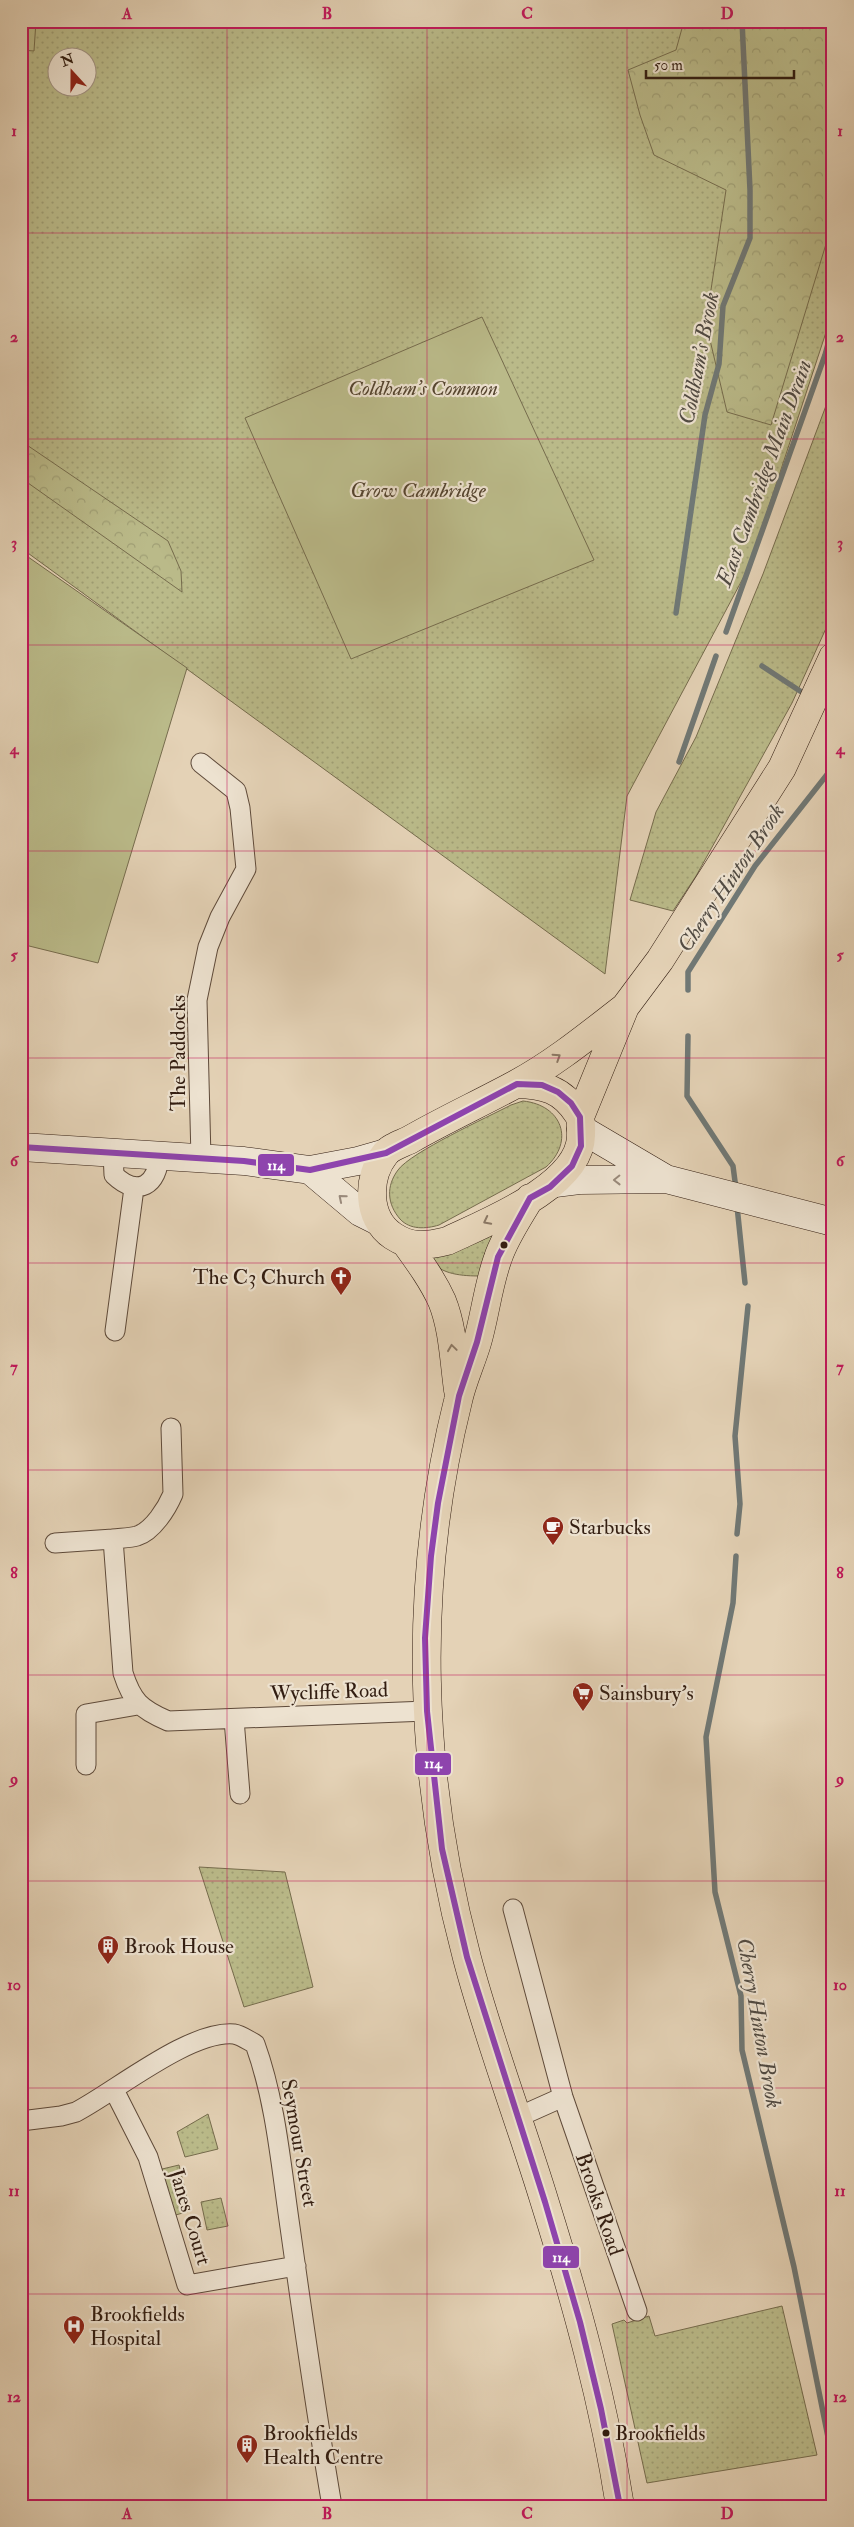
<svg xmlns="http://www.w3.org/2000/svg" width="854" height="2527" viewBox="0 0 854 2527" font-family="'IM FELL Double Pica',serif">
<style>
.grass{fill:url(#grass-dots);stroke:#766c4d;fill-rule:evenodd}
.forest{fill:url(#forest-crowns);stroke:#766c4d}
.garden{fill:#baba89;stroke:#766c4d}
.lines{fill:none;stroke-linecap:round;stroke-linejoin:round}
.stream{stroke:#707875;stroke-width:5.5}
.street-casing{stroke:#5e4a3a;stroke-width:21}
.secondary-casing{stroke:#321d11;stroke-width:29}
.primary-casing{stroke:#321d11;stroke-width:29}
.street{stroke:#ede2d0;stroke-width:19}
.secondary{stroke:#ede2d0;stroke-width:28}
.primary{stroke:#e4d2b6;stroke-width:28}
.bus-1-casing{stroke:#ede2d0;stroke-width:10}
.bus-1{stroke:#8e44ad;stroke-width:6}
.oneway{stroke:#8b7864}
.oneway2{stroke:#99897a}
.grid{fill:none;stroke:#c2185b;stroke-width:1;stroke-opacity:0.55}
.bus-dot{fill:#321d11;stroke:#ede2d0;stroke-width:2}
.labels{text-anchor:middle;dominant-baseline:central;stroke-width:4.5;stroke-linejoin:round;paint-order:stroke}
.bus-label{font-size:20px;fill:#321d11;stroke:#ede2d0;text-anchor:start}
.park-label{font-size:21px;font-style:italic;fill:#54442f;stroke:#ede2d0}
.street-label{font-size:21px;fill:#321d11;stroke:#ede2d0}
.poi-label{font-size:21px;fill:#321d11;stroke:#ede2d0;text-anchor:start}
.water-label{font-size:22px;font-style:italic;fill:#514b43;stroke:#ede2d0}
.line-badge{stroke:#ede2d0;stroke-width:2}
.badge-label{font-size:14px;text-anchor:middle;font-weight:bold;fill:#fff}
.neatline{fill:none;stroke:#c2185b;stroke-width:2}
.grid-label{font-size:16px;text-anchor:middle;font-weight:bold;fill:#c2185b}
</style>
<defs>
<pattern id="grass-dots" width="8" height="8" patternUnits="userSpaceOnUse" patternTransform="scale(1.25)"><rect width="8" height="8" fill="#baba89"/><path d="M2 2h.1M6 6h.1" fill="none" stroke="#a09f75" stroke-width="1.8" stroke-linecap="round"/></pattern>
<pattern id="forest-crowns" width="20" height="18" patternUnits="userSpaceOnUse" patternTransform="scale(1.25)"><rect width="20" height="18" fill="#baba89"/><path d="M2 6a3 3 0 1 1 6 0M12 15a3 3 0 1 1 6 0" fill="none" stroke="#a09f75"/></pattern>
</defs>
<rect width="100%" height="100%" fill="#e4d2b6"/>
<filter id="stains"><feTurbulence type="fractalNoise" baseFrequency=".004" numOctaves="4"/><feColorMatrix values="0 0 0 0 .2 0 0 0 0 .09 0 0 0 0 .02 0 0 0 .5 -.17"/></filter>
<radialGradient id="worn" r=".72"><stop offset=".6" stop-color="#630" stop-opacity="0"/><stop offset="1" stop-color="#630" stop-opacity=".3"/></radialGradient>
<path class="grass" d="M 21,21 L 833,21 L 833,311 L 749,567 L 627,796 L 605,974 L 21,548 ZM 58,58 L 88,58 L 88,88 L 58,88 Z
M 833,387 L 833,613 L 792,703 L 696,876 L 673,911 L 630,900 L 656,812 L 696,737 L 763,574 Z
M 523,1101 C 562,1105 575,1141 546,1167 L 439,1225 C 426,1229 410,1230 400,1219 C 387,1204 386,1186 398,1170 C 411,1152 488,1117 511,1105 Z
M 495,1228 L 484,1276 C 467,1276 444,1276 432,1262 L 433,1256 Z
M 199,1867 L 285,1872 L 313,1987 L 244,2007 Z
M 208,2114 L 218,2149 L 185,2157 L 177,2132 Z
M 179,2165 L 190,2211 L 172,2216 L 158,2170 Z
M 221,2198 L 228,2226 L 207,2230 L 201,2202 Z
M 782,2306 L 817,2455 L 647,2483 L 612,2324 L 624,2320 L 627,2323 L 649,2316 L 655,2336 Z"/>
<path class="forest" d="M 684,21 L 833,21 L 833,221 L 771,425 L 727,412 L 706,323 L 726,190 L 654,155 L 640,115 L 628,70 L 676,50 Z
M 21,441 L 168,541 L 181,571 L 182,592 L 21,478 Z"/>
<path class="garden" d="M 21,21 L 36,21 L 34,51 L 21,50 Z
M 482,317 L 594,560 L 351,659 L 245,418 Z
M 21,552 L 187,668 L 98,963 L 21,944 Z"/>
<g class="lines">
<path class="stream" d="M 676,613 L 705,415 L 719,364 L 723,306 L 750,238 L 750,190 L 742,21
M 726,632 L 825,355 L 833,326
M 762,666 L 800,691
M 679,762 L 716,656
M 688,990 L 688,972 L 755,866 L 833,767
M 688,1036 L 687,1096 L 733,1166 L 736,1189
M 737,1206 L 745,1283
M 737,1534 L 740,1504 L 735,1436 L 748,1306
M 736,1556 L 733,1603 L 706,1737 L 715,1892 L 741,1996 L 742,2050 L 794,2267 L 833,2462"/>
<g class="street-casing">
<path id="street" d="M 113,1152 L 114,1175 C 138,1198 158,1185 159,1155
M 201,1158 L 197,1000 L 208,947 L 220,917 L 246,869 L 240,808 L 236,791 L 201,763
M 115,1331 L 134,1188
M 171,1428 L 173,1494 C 167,1508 153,1531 137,1536 C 130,1538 121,1538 113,1539 L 123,1673 C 132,1701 140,1709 168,1721 L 427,1711
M 55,1543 L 113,1539
M 234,1719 L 240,1794
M 86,1765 L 86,1714 L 138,1705
M 513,1909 L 563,2097 L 637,2311
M 114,2090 L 148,2157 L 187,2285 L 296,2266
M 516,2118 L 563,2097
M 21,2121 L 61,2116 L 76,2112 C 116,2091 190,2030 234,2034 C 241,2035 249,2041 255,2044 C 276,2102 281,2166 290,2227 C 303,2320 316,2413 332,2506"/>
</g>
<g class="secondary-casing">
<path id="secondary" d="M 581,1129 L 666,1179 L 833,1222
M 21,1147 L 244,1161 L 310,1170 L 358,1161 L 386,1153
M 310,1170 L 360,1212 L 378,1221
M 555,1183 L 579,1180 L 666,1179"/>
</g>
<g class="primary-casing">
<path id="primary" d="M 517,1084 C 544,1085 562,1089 578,1114 C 582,1120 581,1129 581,1136 C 580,1186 487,1222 447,1241 C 426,1246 411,1248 393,1236 C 366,1218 367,1177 385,1154 C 390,1147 404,1143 411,1139 C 446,1119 481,1103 516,1084 C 555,1063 590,1034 625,1007
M 580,1117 L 625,1007 L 660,960 L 782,768 L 833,657
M 530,1198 C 519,1217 505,1237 498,1258 C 488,1285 485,1316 477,1343 C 471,1363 462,1382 458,1401 C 412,1585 418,1775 467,1958 C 489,2041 520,2121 545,2203 C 576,2302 604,2403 620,2506
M 407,1245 C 420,1263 433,1281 442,1301 C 453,1328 454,1361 458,1390"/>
</g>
<use href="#street" class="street"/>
<use href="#secondary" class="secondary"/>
<use href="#primary" class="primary"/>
<g class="bus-1-casing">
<path id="bus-1" d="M 21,1147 L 244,1161 L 310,1170 L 386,1153 L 517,1084 L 542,1085 L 558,1092 L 571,1103 L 580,1117 L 581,1146 L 572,1166 L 550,1187 L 530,1198 L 498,1257 L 477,1342 L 459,1396 L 438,1503 L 431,1556 L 425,1638 L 427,1711 L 442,1849 L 467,1957 L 545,2202 L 580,2322 L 601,2409 L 620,2506"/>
</g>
<use href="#bus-1" class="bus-1"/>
</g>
<defs><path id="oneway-chevron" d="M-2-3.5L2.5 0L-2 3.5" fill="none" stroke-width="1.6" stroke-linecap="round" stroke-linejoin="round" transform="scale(1.25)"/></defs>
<g class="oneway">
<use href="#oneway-chevron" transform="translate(557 1057) rotate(-33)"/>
<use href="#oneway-chevron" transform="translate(487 1221) rotate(153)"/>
<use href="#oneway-chevron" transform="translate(452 1348) rotate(-98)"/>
</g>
<g class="oneway2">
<use href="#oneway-chevron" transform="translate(617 1180) rotate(179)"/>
<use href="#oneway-chevron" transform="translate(342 1198) rotate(-140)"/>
</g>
<path class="grid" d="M 227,21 L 227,2506M 427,21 L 427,2506M 627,21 L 627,2506M 21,233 L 833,233M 21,439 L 833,439M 21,645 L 833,645M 21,851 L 833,851M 21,1058 L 833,1058M 21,1263 L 833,1263M 21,1470 L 833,1470M 21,1675 L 833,1675M 21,1881 L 833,1881M 21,2088 L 833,2088M 21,2294 L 833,2294"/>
<defs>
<g id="church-pin" transform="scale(1.125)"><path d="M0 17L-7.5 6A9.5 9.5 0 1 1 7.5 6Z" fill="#8f2418" stroke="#ede2d0"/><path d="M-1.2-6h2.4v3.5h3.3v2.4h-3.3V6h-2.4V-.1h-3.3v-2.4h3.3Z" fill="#fff"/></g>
<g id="cafe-pin" transform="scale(1.125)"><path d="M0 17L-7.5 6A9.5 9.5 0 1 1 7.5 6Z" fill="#8f2418" stroke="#ede2d0"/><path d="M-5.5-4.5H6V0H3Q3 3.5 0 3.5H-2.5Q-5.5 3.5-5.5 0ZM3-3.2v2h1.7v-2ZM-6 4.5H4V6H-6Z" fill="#fff"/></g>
<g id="supermarket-pin" transform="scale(1.125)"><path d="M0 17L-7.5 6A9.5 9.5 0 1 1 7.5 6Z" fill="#8f2418" stroke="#ede2d0"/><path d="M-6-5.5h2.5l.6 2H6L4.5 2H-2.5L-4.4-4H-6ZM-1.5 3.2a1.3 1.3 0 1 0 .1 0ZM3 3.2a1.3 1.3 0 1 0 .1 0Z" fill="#fff"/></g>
<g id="building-pin" transform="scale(1.125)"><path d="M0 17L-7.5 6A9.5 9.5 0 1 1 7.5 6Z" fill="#8f2418" stroke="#ede2d0"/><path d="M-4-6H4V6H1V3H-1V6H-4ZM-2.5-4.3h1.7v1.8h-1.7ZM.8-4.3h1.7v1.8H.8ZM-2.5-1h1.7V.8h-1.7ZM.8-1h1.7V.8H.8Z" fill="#fff"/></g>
<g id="hospital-pin" transform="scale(1.125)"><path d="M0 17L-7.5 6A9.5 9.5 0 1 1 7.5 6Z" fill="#8f2418" stroke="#ede2d0"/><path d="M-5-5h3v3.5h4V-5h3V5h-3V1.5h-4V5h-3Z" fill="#fff"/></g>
</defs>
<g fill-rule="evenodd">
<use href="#church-pin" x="341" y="1277"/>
<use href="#cafe-pin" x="553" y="1527"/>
<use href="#supermarket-pin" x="583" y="1693"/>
<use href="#building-pin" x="108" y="1946"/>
<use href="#hospital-pin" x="74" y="2326"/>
<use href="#building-pin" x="247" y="2445"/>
</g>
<g class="bus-dot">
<circle cx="504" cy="1245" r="4.5"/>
<circle cx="606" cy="2433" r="4.5"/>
</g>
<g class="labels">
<g class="bus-label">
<text x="615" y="2433">Brookfields</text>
</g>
<g class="park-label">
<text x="423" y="388">Coldham's Common</text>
<text x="418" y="490">Grow Cambridge</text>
</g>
<g class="street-label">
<text transform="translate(178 1053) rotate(-90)">The Paddocks</text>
<text transform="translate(329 1692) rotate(-2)">Wycliffe Road</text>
<text transform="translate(299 2143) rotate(80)">Seymour Street</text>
<text transform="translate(599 2204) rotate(71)">Brooks Road</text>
<text transform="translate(190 2217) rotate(73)">Janes Court</text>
</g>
<g class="poi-label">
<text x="325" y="1277" text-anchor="end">The C3 Church</text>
<text x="569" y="1527">Starbucks</text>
<text x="599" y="1693">Sainsbury's</text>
<text x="124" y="1946">Brook House</text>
<text x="90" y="2314">Brookfields<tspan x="90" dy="24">Hospital</tspan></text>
<text x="263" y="2433">Brookfields<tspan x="263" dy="24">Health Centre</tspan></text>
</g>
<g class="water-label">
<text transform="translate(699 358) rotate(-79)">Coldham's Brook</text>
<text transform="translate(764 473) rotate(-70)">East Cambridge Main Drain</text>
<text transform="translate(731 878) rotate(-56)">Cherry Hinton Brook</text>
<text transform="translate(759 2023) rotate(80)">Cherry Hinton Brook</text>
</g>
</g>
<g class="line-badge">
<rect x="257" y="1153" width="38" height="24" rx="5" fill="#8e44ad"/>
<rect x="414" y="1752" width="38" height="24" rx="5" fill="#8e44ad"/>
<rect x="542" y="2245" width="38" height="24" rx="5" fill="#8e44ad"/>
</g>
<g class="badge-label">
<text x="276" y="1170">114</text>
<text x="433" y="1768">114</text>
<text x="561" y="2262">114</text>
</g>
<rect width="854" height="2527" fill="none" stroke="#e4d2b6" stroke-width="55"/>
<g transform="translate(72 72) rotate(339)"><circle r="24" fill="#ede2d0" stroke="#a29384"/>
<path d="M0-4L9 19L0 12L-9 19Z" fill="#8f2418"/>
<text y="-8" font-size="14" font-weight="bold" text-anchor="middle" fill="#321d11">N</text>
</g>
<path d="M646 70v8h148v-8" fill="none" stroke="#321d11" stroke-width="2.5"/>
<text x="654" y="70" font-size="15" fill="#321d11" stroke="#ede2d0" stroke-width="4" paint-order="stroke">50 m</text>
<rect x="28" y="28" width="798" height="2472" class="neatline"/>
<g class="grid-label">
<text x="127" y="19">A</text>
<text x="327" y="19">B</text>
<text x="527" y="19">C</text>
<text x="727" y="19">D</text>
<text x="14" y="136">1</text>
<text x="840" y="136">1</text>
<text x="14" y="342">2</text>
<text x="840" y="342">2</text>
<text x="14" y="548">3</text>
<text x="840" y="548">3</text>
<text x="14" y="754">4</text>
<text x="840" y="754">4</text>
<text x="14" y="960">5</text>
<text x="840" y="960">5</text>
<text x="14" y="1166">6</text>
<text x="840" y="1166">6</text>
<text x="14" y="1372">7</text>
<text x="840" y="1372">7</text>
<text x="14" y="1578">8</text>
<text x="840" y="1578">8</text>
<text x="14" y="1784">9</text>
<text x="840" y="1784">9</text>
<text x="14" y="1990">10</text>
<text x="840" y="1990">10</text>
<text x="14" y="2196">11</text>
<text x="840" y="2196">11</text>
<text x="14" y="2402">12</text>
<text x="840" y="2402">12</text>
<text x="127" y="2519">A</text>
<text x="327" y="2519">B</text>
<text x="527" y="2519">C</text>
<text x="727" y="2519">D</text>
</g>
<rect width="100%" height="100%" filter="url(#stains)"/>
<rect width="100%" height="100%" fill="url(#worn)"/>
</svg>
